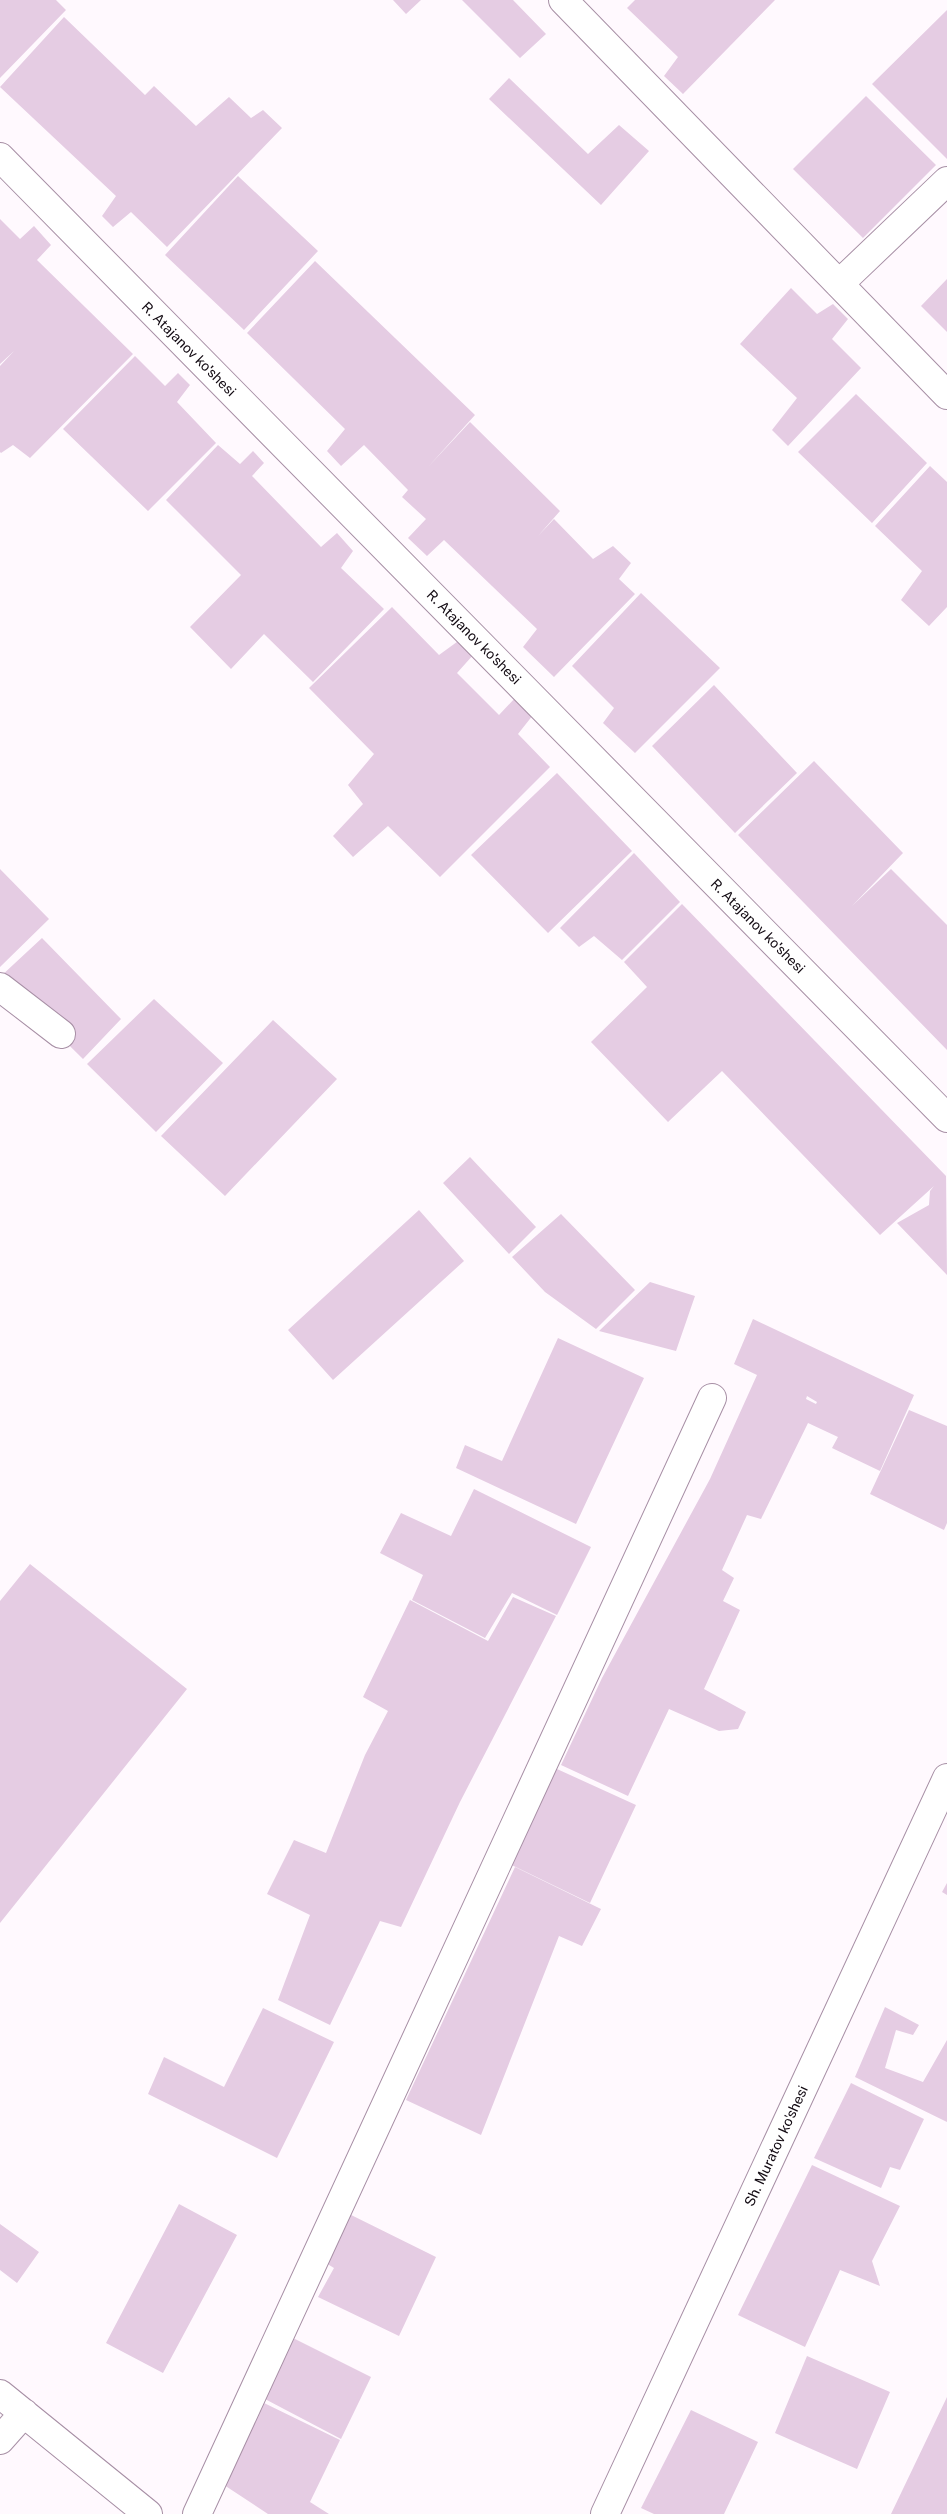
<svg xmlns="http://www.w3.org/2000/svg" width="947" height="2514" viewBox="0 0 947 2514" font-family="'Public Sans',sans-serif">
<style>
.building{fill:#e5cce3;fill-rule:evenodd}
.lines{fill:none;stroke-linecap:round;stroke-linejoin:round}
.minor-casing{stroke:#a78fa5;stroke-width:30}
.minor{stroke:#fff;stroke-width:28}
.labels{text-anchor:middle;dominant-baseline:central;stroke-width:5;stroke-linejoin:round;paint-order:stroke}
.street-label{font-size:14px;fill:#110911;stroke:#fff}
</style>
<rect width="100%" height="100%" fill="#fff9fe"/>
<path class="building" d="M 0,0 L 56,0 L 66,10 L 0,78 Z
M 393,0 L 421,0 L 406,14 Z
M 462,0 L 513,0 L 546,34 L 520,58 Z
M 635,0 L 775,0 L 683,94 L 664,76 L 678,57 L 627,8 Z
M 947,10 L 947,159 L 872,84 Z
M 64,17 L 145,95 L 154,86 L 196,126 L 229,97 L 251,118 L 263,110 L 282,128 L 167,247 L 131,212 L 113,227 L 102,216 L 116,196 L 0,87 Z
M 509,78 L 588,154 L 619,125 L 649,151 L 601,205 L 489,99 Z
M 866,96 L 936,165 L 863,238 L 793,169 Z
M 238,176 L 318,251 L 244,330 L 165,255 Z
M 0,219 L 20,239 L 34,226 L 51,245 L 37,260 L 133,354 L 30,458 L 13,445 L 1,453 L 0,452 L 0,366 L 14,351 L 0,364 Z
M 315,261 L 475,415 L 428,467 L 470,422 L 560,511 L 538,536 L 554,519 L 593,559 L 613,546 L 631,563 L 619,579 L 635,594 L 554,677 L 523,647 L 537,629 L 444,540 L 427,556 L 408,538 L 426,519 L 402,497 L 408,490 L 364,445 L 341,466 L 327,451 L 345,429 L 247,333 Z
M 947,279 L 947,332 L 921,306 Z
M 791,288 L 817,314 L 833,304 L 848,319 L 832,339 L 861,368 L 788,446 L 772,430 L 797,398 L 740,344 Z
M 135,356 L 165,386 L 178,373 L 190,385 L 177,402 L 216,443 L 148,511 L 63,429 Z
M 856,394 L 927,463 L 872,523 L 798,452 Z
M 218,445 L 240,464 L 253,451 L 264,463 L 252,476 L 321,547 L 337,533 L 353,551 L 341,568 L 384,609 L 313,682 L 264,634 L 231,669 L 190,627 L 241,575 L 166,500 Z
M 930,466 L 947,482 L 947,607 L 929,626 L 901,600 L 922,571 L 875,526 Z
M 641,593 L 720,668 L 635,753 L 603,723 L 614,708 L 572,666 Z
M 392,607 L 439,655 L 461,639 L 474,654 L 457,673 L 499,715 L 516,697 L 533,715 L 518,734 L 550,767 L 440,877 L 388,826 L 353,857 L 333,836 L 363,804 L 348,785 L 374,754 L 309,688 Z
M 714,685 L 797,773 L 735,833 L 652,746 Z
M 814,761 L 903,853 L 852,906 L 891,869 L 947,925 L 947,1050 L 738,835 Z
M 557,773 L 632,851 L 548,933 L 471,855 Z
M 634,853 L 680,902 L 622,960 L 594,936 L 579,947 L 560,928 Z
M 0,869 L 49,919 L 0,967 Z
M 682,904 L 946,1176 L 947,1275 L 897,1223 L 929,1205 L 930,1191 L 934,1186 L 880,1235 L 722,1071 L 668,1122 L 591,1042 L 647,987 L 624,962 Z
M 42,938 L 121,1019 L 83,1059 L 0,977 Z
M 154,999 L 223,1063 L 156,1132 L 87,1064 Z
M 273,1020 L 337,1079 L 225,1196 L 161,1136 Z
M 470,1157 L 536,1227 L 509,1254 L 443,1183 Z
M 419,1210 L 464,1261 L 333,1380 L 288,1330 Z
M 561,1214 L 635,1290 L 596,1329 L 545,1292 L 512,1257 Z
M 650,1282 L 695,1296 L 676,1351 L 599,1331 Z
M 753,1319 L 914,1395 L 880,1471 L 832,1448 L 838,1437 L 808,1423 L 761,1519 L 747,1515 L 722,1570 L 734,1578 L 723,1601 L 740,1610 L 704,1689 L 746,1712 L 738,1729 L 719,1731 L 669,1709 L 628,1796 L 561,1765 L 602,1678 L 710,1479 L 757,1375 L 734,1364 ZM 807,1396 L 817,1402 L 816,1404 L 806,1399 Z
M 558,1338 L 644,1378 L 576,1524 L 456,1468 L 465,1445 L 502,1461 Z
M 909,1410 L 947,1426 L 947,1523 L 944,1530 L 870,1494 Z
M 474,1489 L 591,1547 L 557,1615 L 512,1593 L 485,1638 L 412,1600 L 423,1575 L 380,1553 L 401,1513 L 451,1536 Z
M 30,1564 L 187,1689 L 0,1923 L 0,1601 Z
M 513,1597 L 556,1616 L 460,1802 L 401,1927 L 380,1921 L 330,2025 L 278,2000 L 310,1915 L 267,1894 L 294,1840 L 326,1853 L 365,1755 L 388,1711 L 363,1697 L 410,1600 L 488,1641 Z
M 546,1764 L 636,1805 L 590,1903 L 499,1859 Z
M 515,1867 L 601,1909 L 582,1946 L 559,1936 L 481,2135 L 406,2100 Z
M 947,1883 L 947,1895 L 942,1892 Z
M 885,2007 L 919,2025 L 913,2035 L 896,2030 L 885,2068 L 923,2082 L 947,2040 L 947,2122 L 855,2077 Z
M 263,2008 L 334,2042 L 277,2158 L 148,2094 L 164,2057 L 224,2087 Z
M 851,2083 L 924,2119 L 900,2170 L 890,2167 L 881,2188 L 814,2158 Z
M 812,2165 L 900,2206 L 872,2261 L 880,2286 L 840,2270 L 805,2347 L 738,2315 Z
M 179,2204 L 237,2235 L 163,2373 L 106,2343 Z
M 339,2209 L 436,2257 L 399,2336 L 318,2297 L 334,2268 L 316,2257 Z
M 0,2224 L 39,2252 L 17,2283 L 0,2270 Z
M 273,2328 L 371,2377 L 341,2439 L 244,2388 Z
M 807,2356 L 890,2392 L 857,2469 L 775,2433 Z
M 947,2397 L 947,2514 L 891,2514 Z
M 262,2402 L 340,2440 L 310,2502 L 329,2514 L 268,2514 L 221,2483 Z
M 691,2410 L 758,2442 L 724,2514 L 654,2514 L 641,2508 Z"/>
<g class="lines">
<g class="minor-casing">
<path id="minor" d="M 563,0 L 947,395
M 0,157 L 947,1118
M 839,284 L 947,181
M 0,987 L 61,1034
M 0,2394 L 148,2514
M 0,2440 L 24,2413
M 197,2514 L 712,1398
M 605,2514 L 947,1778"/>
</g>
<use href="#minor" class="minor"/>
</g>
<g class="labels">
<g class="street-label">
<text transform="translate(189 349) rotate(45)">R. Atajanov ko'shesi</text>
<text transform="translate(474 637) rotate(45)">R. Atajanov ko'shesi</text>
<text transform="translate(758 926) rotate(45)">R. Atajanov ko'shesi</text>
<text transform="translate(776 2146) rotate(-65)">Sh. Muratov ko'shesi</text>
</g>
</g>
</svg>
